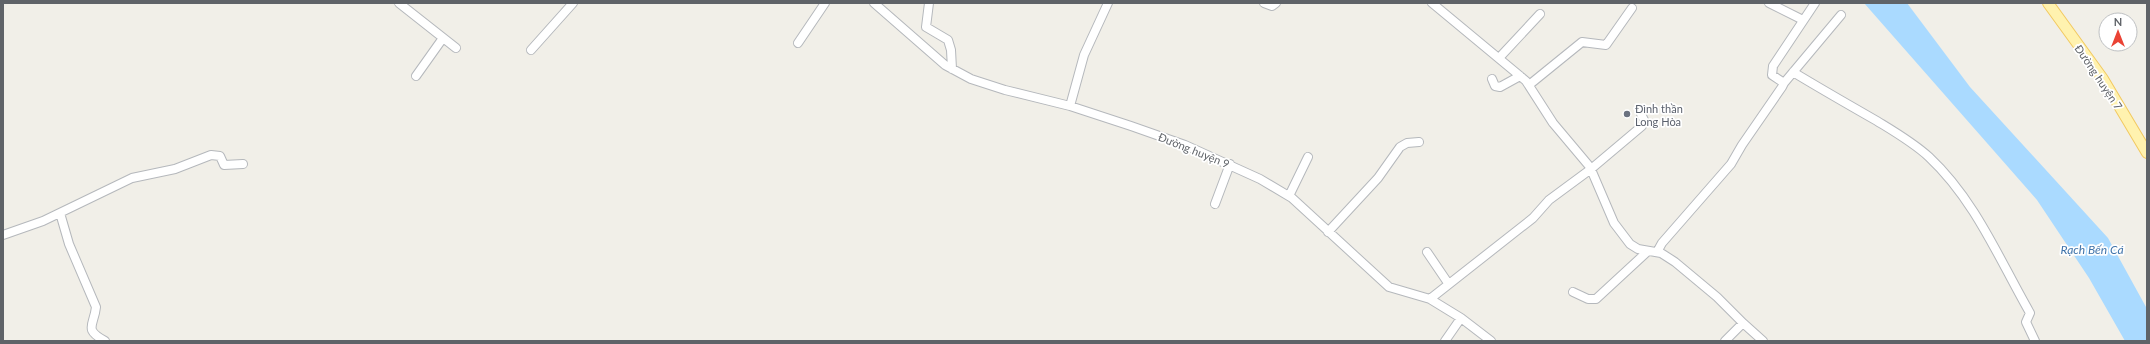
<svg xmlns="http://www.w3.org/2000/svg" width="2150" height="344" viewBox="0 0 2150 344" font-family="Lato,sans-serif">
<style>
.water{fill:#aadaff}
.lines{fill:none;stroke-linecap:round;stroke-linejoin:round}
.minor-casing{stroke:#b5b8bc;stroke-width:10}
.major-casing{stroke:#f2c960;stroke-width:12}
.minor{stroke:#fff;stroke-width:8}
.major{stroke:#fff2af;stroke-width:10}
.worship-dot{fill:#6b7280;stroke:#fff;stroke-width:1.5}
.labels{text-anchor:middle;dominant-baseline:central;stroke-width:3.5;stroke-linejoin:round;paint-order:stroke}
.street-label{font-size:11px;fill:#5f6368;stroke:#fff}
.worship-label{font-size:11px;fill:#5b616d;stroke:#fff;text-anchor:start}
.water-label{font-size:12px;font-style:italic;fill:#4174aa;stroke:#fff}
</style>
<rect width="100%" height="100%" fill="#f1efe8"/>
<path class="water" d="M 1864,3 L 1907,3 L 1970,87 L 2108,238 L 2146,307 L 2147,341 L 2125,341 L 2089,278 L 2037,200 Z"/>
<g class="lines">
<g class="minor-casing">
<path id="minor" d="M 399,3 L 456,48
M 874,3 L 945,65 L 971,79 L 1005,90 L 1070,106 L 1131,126 L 1185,145 L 1260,179 L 1292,198 L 1389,287 L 1430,299 L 1461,318 L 1491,341
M 929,3 L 926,27 L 948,40 L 951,50 L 952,69
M 1264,3 L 1272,6 L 1276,3
M 1432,3 L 1526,81 L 1553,123 L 1590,167 L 1614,223 L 1630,244 L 1638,249 L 1661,253 L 1675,262 L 1717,297 L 1743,323 L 1725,341
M 1769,3 L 1803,20
M 798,43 L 825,3
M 531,50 L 573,3
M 1499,58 L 1540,14
M 1793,72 C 1821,89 1849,105 1877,121 C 1895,132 1914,143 1929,157 C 1975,200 1999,259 2030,313 L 2026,322 L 2035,341
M 416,76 L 443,38
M 1492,79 L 1495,86 L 1500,87 L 1520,76
M 1784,83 L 1841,15
M 1529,85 L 1582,42 L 1606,45 L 1632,8
M 1070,106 L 1084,55 L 1108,3
M 1289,196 L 1308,157
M 1215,204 L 1230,164
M 60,213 L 69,244 L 96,307 C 94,326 83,329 105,341
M 1328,232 L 1378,178 L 1400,147 L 1407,143 L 1419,142
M 3,235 L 43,221 L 132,178 L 175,169 L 211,155 L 220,156 L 224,165 L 243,164
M 1427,252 L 1448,283
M 1657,252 L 1662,243 L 1731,164 L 1742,145 L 1782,87 L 1784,83 L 1772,75 L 1773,66 L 1815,3
M 1573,292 L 1588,299 L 1596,299 L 1648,251
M 1430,299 L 1533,218 L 1549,200 L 1591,169 L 1642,126 L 1644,120 L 1641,114
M 1743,323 L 1763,341
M 1445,341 L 1461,318"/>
</g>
<g class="major-casing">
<path id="major" d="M 2048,3 L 2103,79 L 2147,153"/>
</g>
<use href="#minor" class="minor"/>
<use href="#major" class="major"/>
</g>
<circle class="worship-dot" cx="1627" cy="114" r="4"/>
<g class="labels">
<g class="street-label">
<text transform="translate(2099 77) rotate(56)">Đường huyện 7</text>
<text transform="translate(1194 150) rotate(22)">Đường huyện 9</text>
</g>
<g class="worship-label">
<text x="1635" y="108">Đình thần<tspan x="1635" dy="13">Long Hòa</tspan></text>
</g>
<g class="water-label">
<text x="2092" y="249">Rạch Bến Cá</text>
</g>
</g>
<rect width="2150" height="344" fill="none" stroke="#5f6368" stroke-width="8"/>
<g transform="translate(2118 32)"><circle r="19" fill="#ffffff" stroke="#bfc1c3"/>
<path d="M0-3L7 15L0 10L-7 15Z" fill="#ea4335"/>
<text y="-6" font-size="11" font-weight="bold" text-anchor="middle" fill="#5f6368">N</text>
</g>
</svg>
